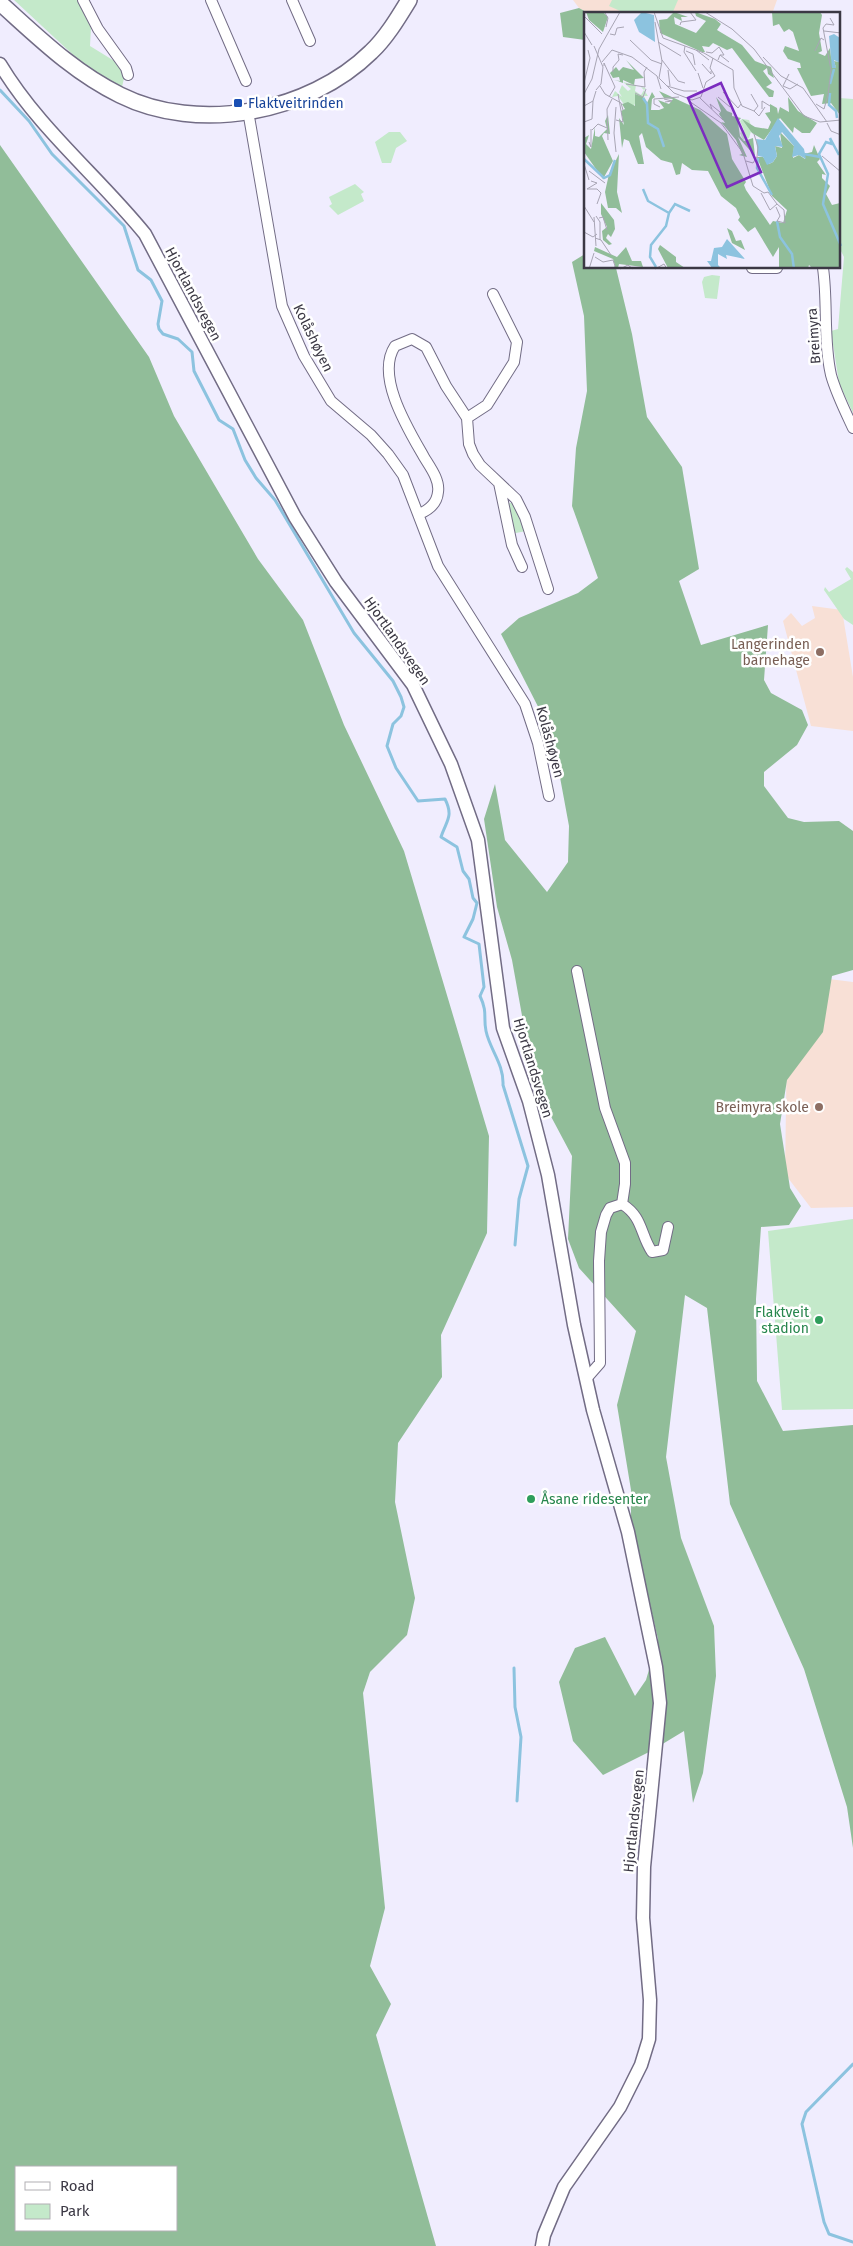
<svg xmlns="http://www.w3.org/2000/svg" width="853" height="2246" viewBox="0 0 853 2246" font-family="'Fira Sans',sans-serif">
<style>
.education{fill:#f8e0d6}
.green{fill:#c4e9ca}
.forest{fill:#91bd99;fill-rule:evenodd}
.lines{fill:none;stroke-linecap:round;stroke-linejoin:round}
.stream{stroke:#8cc3df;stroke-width:3}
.minor-casing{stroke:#726c85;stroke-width:12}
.tertiary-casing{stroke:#726c85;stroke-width:15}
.secondary-casing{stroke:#726c85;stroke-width:18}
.minor{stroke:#fff;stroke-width:10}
.tertiary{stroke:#fff;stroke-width:12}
.secondary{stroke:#fff;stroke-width:15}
.transit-dot{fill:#1a4fb4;stroke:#fff;stroke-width:2}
.education-dot{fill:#8d6e63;stroke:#fff;stroke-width:2}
.leisure-dot{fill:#2e9e5b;stroke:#fff;stroke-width:2}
.labels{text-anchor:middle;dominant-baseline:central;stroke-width:5;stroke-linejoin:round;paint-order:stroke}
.transit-label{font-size:14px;fill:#164399;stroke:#fff;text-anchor:start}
.street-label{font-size:14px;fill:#3b3844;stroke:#fff}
.education-label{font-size:14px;fill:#785e54;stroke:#fff;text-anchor:end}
.leisure-label{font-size:14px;fill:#27864d;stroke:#fff;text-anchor:end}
.inset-river{fill:none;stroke:#8cc3df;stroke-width:2.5}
.inset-road{fill:none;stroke:#a8a5b4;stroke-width:1}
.view{fill:#7b2cbf;fill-opacity:0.15;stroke:#7b2cbf;stroke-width:2.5}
.inset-edge{fill:none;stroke:#3b3844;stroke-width:2.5}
</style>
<rect width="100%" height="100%" fill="#f0edfe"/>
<path class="education" d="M 573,0 L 777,0 L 772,14 L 590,14 L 579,8 Z
M 812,606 L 842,610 L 853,677 L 853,731 L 811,726 L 783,621 L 791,613 L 802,626 L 815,618 Z
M 829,979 L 853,982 L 853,1207 L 811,1208 L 785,1174 L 787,1039 Z"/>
<path class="green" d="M 14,0 L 80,0 L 91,28 L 90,46 L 116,62 L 125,74 L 122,87 L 84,65 Z
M 612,0 L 678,0 L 672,14 L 627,14 L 609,6 Z
M 839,98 L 853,99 L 853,413 L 839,383 L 831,331 L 838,329 L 844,257 L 839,247 Z
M 389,132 L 400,132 L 407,141 L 396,148 L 391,163 L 382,163 L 375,142 Z
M 355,184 L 364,192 L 361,194 L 364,201 L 338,215 L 329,206 L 332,204 L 329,197 Z
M 712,275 L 720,276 L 717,299 L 705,298 L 702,282 L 704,277 Z
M 514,502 L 526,531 L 511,534 L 506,504 Z
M 847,567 L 853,572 L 853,625 L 844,619 L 824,590 L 825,587 L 829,592 L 851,579 L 845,569 Z
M 853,1219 L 853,1409 L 782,1410 L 768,1231 Z"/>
<path class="forest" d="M 579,8 L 590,14 L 586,14 L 585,40 L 563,37 L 560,13 Z
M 0,145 L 149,357 L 174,416 L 258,559 L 303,620 L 344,725 L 404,851 L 489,1136 L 487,1233 L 441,1335 L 442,1377 L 398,1443 L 395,1502 L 415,1598 L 407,1635 L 370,1672 L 363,1693 L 385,1908 L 370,1966 L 391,2004 L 376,2035 L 436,2246 L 0,2246 ZM 176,2167 L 176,2230 L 16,2230 L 16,2167 Z
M 585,254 L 586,268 L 616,268 L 632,334 L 647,417 L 682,467 L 699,569 L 679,581 L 701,645 L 768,625 L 764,680 L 771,693 L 802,710 L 808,725 L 797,745 L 764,772 L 764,786 L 788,818 L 804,822 L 839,821 L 853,831 L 853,970 L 832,976 L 823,1032 L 787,1080 L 780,1124 L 790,1188 L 801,1206 L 789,1225 L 761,1227 L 756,1299 L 757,1381 L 783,1431 L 853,1425 L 853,1848 L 847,1807 L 804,1669 L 730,1504 L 707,1308 L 685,1295 L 666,1457 L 681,1538 L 714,1626 L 716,1676 L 703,1773 L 693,1803 L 684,1731 L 651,1751 L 603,1775 L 573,1741 L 559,1682 L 575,1648 L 605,1637 L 635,1696 L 646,1680 L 658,1639 L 631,1523 L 631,1490 L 617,1405 L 636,1331 L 579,1268 L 568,1239 L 572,1156 L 546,1107 L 532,1071 L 512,960 L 497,907 L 484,819 L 495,784 L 505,840 L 547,892 L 568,862 L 569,826 L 552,734 L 501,634 L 519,618 L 578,593 L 598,578 L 572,506 L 576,448 L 587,391 L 584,316 L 572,262 Z"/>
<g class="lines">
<path class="stream" d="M 0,90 L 29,121 L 52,154 L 124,226 L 138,270 L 151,280 L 162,301 L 158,324 L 159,329 L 163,334 L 178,339 L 192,352 L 194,371 L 219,420 L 233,429 L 245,460 L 256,478 L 275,500 L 354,633 L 393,681 L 401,697 L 404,707 L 401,716 L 393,724 L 387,746 L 396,768 L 418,801 L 445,799 C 454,817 446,821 441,837 L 457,847 L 463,871 L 469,879 L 473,898 L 477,903 L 473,919 L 464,937 L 479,944 L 484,987 L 480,996 C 488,1013 483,1017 486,1031 C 490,1050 504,1064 503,1085 L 528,1166 L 519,1199 L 515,1245
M 514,1668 L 515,1707 L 521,1737 L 517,1801
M 853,2064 L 806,2112 L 802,2124 L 824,2222 L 829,2234 L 853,2242"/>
<g class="minor-casing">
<path id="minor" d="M 83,0 L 98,29 L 126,68 L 128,75
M 211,0 L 246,81
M 292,0 L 310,41
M 248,111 L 282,306 L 304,356 L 331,401 L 371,435 L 388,454 L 403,475 L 438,566 L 525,704 L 538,743 L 549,796
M 752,268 L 777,268
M 823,268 C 828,303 823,340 831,375 C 836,393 845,411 853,428
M 467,418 L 487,405 L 514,362 L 517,342 L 493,294
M 499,483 L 512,545 L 522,567
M 419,514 C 429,510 437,504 438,492 C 440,480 430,467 424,457 C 408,429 375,376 395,346 L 412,339 L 426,347 L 446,386 L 467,418 L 469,444 L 473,454 L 480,465 L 516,499 L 525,517 L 548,589
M 577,971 L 605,1108 L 625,1163 L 625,1184 L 622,1204 L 610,1208 L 606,1215 L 601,1232 L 599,1261 L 600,1363 L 586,1379
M 622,1204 C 643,1217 640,1234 652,1252 L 663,1250 L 668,1227"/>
</g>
<g class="tertiary-casing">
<path id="tertiary" d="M 0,64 C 39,129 98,176 145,234 L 295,517 L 336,582 L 413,685 L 451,764 L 478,840 L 503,1028 L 529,1101 L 548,1175 L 574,1325 L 593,1410 L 628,1532 L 656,1667 L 660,1703 L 644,1867 L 643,1918 L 650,2000 L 649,2039 L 641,2065 L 620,2107 L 564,2187 L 544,2235 L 542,2246"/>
</g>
<g class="secondary-casing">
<path id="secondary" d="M 0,3 C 38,37 73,72 120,95 C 198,134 309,113 371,52 C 386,38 398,18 409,0"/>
</g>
<use href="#minor" class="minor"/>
<use href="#tertiary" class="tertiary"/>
<use href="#secondary" class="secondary"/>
</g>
<rect class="transit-dot" x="233" y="98" width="10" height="10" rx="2.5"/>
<g class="education-dot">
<circle cx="820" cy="652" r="5"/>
<circle cx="819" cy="1107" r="5"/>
</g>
<g class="leisure-dot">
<circle cx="819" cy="1320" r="5"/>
<circle cx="531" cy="1499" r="5"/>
</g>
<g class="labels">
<g class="transit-label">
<text x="248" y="103">Flaktveitrinden</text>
</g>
<g class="street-label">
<text transform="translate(193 294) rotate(62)">Hjortlandsvegen</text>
<text transform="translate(814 336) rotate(-94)">Breimyra</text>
<text transform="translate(313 338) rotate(64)">Kolåshøyen</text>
<text transform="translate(397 641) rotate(55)">Hjortlandsvegen</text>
<text transform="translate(550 742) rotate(75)">Kolåshøyen</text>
<text transform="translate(533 1068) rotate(73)">Hjortlandsvegen</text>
<text transform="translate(634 1821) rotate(-84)">Hjortlandsvegen</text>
</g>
<g class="education-label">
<text x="810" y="644">Langerinden<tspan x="810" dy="16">barnehage</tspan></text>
<text x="809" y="1107">Breimyra skole</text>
</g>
<g class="leisure-label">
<text x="809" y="1312">Flaktveit<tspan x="809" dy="16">stadion</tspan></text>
<text x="541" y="1499" text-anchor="start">Åsane ridesenter</text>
</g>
</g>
<g transform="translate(584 12)">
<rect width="256" height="256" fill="#f0edfe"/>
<path d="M 39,70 L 52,73 L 51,79 L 57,83 L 60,78 L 57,75 L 62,76 L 60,78 L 64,84 L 60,84 L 63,91 L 59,85 L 54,84 L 50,94 L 39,91 L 34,84 L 28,85 L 31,79 L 38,85 L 35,80 L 38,73 L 44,79 L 47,77 ZM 158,107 L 165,108 L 168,116 L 165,126 L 159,128 L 156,121 L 160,118 L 156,109 Z" fill="#c4e9ca"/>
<path d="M 2,0 L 19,0 L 24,5 L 19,20 L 5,8 ZM 90,0 L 104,5 L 97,5 L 98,9 L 90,5 L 91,12 L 112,21 L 122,9 L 112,4 L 111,0 L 131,7 L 137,12 L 133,18 L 158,33 L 171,49 L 187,55 L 190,66 L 184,62 L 183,56 L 179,59 L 188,71 L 182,75 L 190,79 L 189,85 L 185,85 L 148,36 L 143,38 L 129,31 L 125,35 L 118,34 L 121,40 L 118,40 L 76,21 L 75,8 L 83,7 ZM 188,0 L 236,0 L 238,3 L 235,21 L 238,39 L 234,41 L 241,44 L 246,36 L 247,45 L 252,56 L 250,49 L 255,50 L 256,103 L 247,91 L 238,92 L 240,82 L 227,84 L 213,56 L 217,56 L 216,51 L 204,47 L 199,39 L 201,34 L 215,39 L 209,20 L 205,17 L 200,20 L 195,12 L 189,14 ZM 42,48 L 60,66 L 51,67 L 50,73 L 39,68 L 39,71 L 34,69 L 30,68 L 36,69 L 35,65 L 29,66 L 26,61 L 32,55 L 35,59 L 39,55 L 50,58 ZM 75,79 L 116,98 L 143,122 L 148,147 L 162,170 L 160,173 L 162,178 L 186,213 L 189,209 L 199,211 L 203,198 L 188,184 L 173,145 L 179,145 L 185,152 L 189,150 L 193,144 L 191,134 L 198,136 L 196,120 L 210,134 L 209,146 L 215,143 L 221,147 L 220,142 L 228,140 L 230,133 L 236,147 L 233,150 L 242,163 L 238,162 L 238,166 L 246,174 L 242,182 L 248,193 L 256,191 L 256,256 L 228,256 L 225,253 L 224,256 L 195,256 L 195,235 L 189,245 L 171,215 L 164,220 L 154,208 L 156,205 L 152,196 L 137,184 L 124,159 L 108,158 L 98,151 L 96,162 L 92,163 L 88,151 L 77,148 L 62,135 L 58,121 L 55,124 L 60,152 L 54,152 L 45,129 L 40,127 L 38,136 L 35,106 L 40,113 L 37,99 L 41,97 L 38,92 L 44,90 L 51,94 L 51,82 L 59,85 L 63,91 L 68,80 L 71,85 L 68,87 L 67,98 L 75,98 L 80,96 L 74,88 L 85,92 L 89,87 L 80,86 ZM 132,85 L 143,99 L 148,101 L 148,104 L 157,106 L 154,110 L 156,124 L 160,129 L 169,126 L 171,144 L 154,125 L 163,145 L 155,143 L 158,142 L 152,128 L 137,110 L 141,111 L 135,102 L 137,99 ZM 204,85 L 214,99 L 233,111 L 226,121 L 218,121 L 210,115 L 209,121 L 196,106 L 180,128 L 168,121 L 158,107 L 171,115 L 184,117 L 187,110 L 181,101 L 186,100 L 186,92 L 193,96 L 194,102 L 196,95 L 205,100 ZM 24,103 L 26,122 L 20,121 L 18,124 L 29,149 L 19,167 L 0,140 L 0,126 L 5,123 L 2,132 L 7,137 L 11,115 L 11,124 L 15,125 L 23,117 L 21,109 ZM 35,142 L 33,180 L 38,201 L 32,196 L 24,196 L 21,180 L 25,162 ZM 17,191 L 30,208 L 31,217 L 27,225 L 24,222 L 22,226 L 28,232 L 25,233 L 19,228 L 18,219 L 23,215 L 17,202 ZM 143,216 L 148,219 L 152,229 L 157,228 L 161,238 L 148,231 ZM 76,233 L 92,245 L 92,250 L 101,256 L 84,256 L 74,237 ZM 11,235 L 33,245 L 42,235 L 48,249 L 57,249 L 59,255 L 35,252 L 34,256 L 29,256 L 31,254 L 29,247 L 10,239 Z" fill="#91bd99"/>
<path d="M 58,0 L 70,3 L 71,30 L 55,20 L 50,8 ZM 250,22 L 256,26 L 256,51 L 250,48 L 252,56 L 248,56 L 245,24 ZM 194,106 L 220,137 L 222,147 L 215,143 L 208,145 L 210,134 L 198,120 L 195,124 L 199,135 L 191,134 L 193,144 L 189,150 L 183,153 L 179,145 L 174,144 L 172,127 L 181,128 ZM 143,227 L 161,247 L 142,243 L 143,247 L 134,242 L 134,253 L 137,256 L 128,256 L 123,249 L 127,249 L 130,236 L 138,235 Z" fill="#8cc3df"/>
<path class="inset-river" d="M 246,72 L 250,57M 246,81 L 245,93 L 252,99 L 253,106M 59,86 L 63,92 L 64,111 L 74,117 L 80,135M 246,126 L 248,132 L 242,130 L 235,142 L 244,162 L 239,192 L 257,234M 246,126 L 255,143M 220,142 L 236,145M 174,146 L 173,156 L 188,183M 0,147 L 20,166 L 26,163 L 31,148M 59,177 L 64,189 L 85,201 L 82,214 L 67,233 L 66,245 L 72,255M 85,201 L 91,192 L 106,199M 193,209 L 196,225 L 208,242 L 210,257"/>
<path class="inset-road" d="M 70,0 L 79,26 L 120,41 L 149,58 L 150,76 L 158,94 L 170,99 L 174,94 L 167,82M 121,0 L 148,17 L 170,37 L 220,104 L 236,110 L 257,108M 21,1 L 24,6 L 22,15M 0,4 L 18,22M 71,10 L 78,49 L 75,66 L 90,81 L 108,88 L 117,85 L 122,70 L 131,64 L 126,56 L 129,46M 96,13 L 97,10 L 112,8 L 106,0M 240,19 L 257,21M 0,20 L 8,33M 26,22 L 31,23 L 33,16 L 40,15M 46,28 L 67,48 L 78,52M 74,30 L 97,44M 10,34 L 19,55 L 17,72 L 12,78M 101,34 L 100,40 L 112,59M 112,38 L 125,48M 102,39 L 109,42 L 111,53M 231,39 L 237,26 L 240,28M 122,40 L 128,41 L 135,35 L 140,43 L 136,43M 179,45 L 197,64 L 219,76 L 243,110M 78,48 L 94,69 L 101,71M 134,48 L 136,43 L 145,50M 18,50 L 28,38 L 48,45 L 73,64 L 77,77M 118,52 L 127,62 L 127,59M 20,54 L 20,51 L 31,75 L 25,85M 84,58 L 86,74M 29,60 L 29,55 L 35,48 L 34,42 L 39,43M 114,61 L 119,76M 205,62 L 199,74 L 206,77 L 214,72M 0,71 L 6,46 L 4,38M 42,72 L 61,75 L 60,60 L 63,55M 16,74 L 21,82 L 37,91 L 39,98M 83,74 L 100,79 L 113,79M 139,80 L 154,96 L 157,92M 51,81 L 59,85 L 62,77M 0,82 L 8,67 L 15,37 L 36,0M 134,85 L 146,95M 116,86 L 139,108M 80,87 L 88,89 L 81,90M 105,89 L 137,111 L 159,141 L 169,174 L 180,181 L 184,180 L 193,192M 232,92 L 240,97 L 244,83 L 247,58 L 239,16 L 242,12 L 250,13 L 246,6M 0,94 L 9,89 L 12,79M 76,95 L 70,92 L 70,87 L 95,85M 128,97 L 126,92 L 136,100M 178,97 L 178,89 L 186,94M 170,99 L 175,104 L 181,95M 32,108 L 39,110 L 34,82M 0,110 L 8,107 L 9,89M 243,111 L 247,119 L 257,123M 8,118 L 14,112 L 23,116M 30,121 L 32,95M 30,121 L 32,140M 24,128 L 23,97 L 28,87M 5,130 L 7,135 L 7,117M 238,144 L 257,160M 162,149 L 169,151 L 173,145 L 174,135 L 170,122M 0,152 L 5,168M 5,159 L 21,171M 7,169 L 13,171 L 3,177 L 13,177 L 17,181 L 13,192M 177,181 L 186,198 L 193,192 L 200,198 L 201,211 L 193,209M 0,194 L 10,210M 192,195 L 196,204 L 193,209M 12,204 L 16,210 L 16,228M 10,205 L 12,234M 15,206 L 19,205 L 23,218M 0,220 L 9,225 L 13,222M 11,226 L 17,228 L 27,243M 0,231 L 0,254M 11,245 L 19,250 L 29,248 L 32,257M 5,257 L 10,241M 36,257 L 44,253 L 49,257M 71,257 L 80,252 L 83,257"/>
<path class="view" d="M 137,71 L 177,160 L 143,175 L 104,86 Z"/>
<rect width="256" height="256" class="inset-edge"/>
</g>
<rect x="15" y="2166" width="162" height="65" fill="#ffffff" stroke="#b1afb4"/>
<rect x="25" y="2182" width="25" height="8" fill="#ffffff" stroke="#b1afb4"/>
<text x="60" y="2191" font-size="15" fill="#3b3844">Road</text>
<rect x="25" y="2204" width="25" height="15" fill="#c4e9ca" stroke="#b1afb4"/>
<text x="60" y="2216" font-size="15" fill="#3b3844">Park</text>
</svg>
